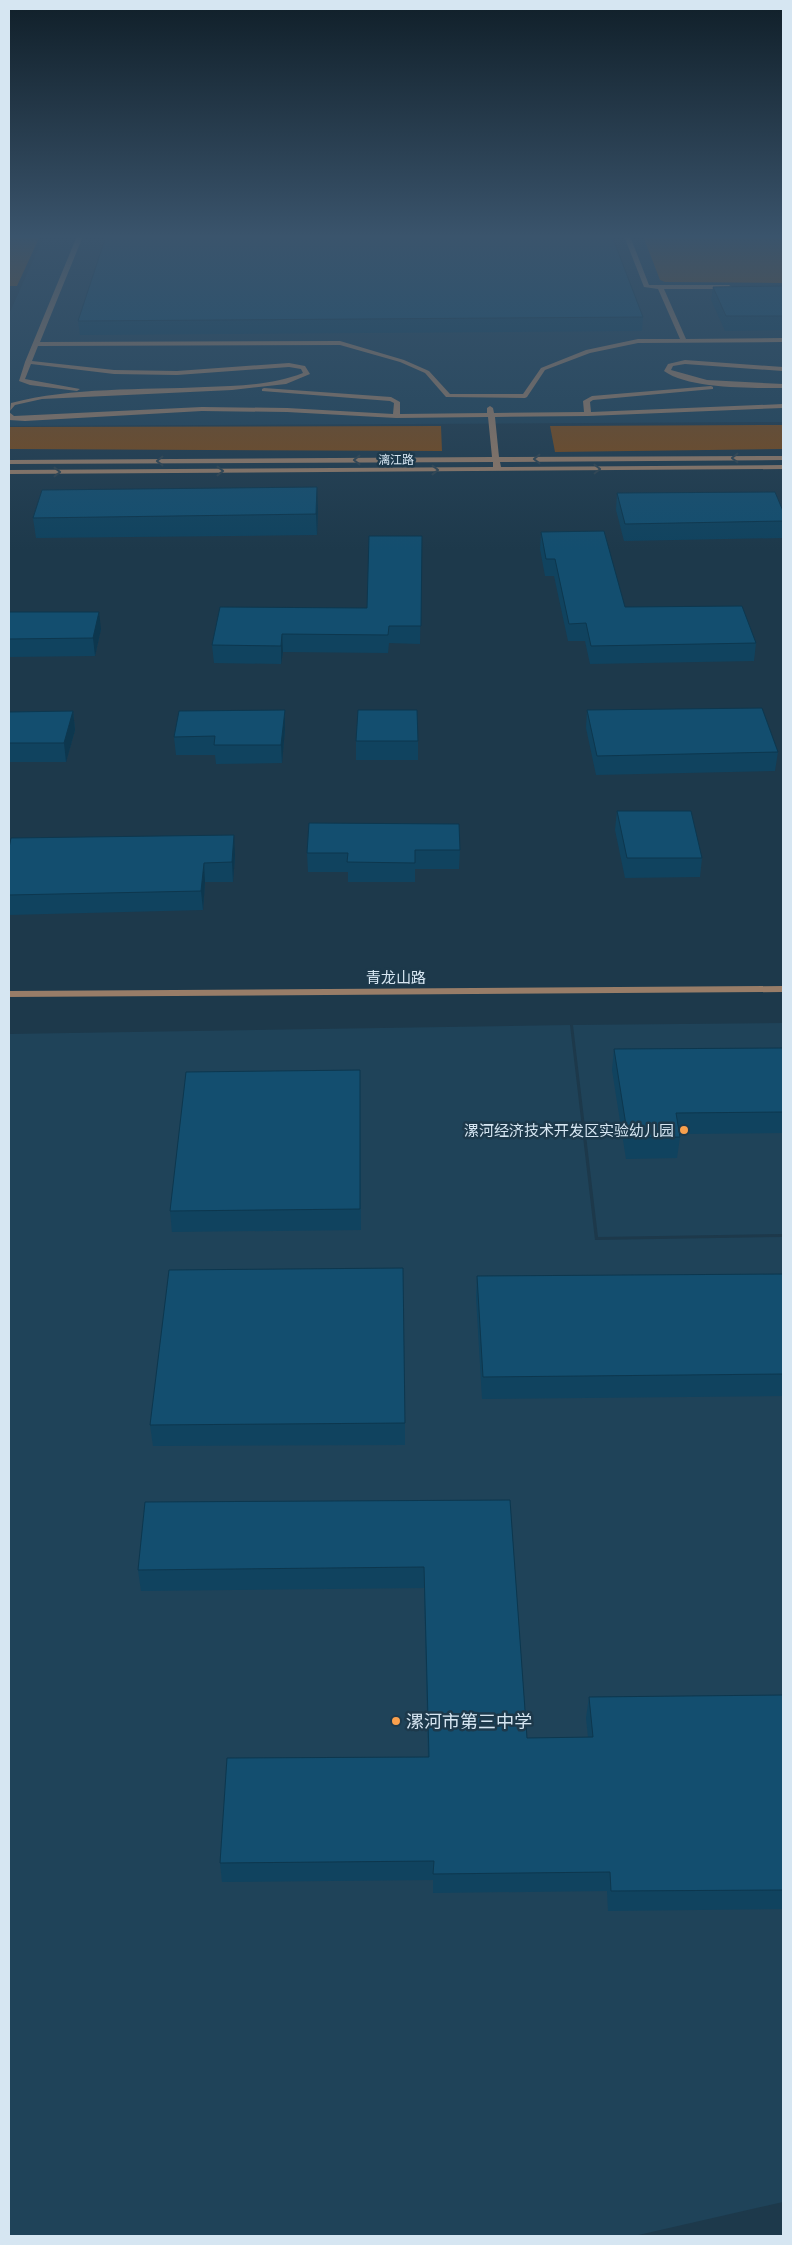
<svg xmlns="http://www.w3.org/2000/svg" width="792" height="2245" viewBox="0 0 792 2245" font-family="'Titillium Web','Noto Sans SC',sans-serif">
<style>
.built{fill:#1f4359}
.green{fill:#7d4a18}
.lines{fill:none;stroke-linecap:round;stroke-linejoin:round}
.minor{fill:#987d68;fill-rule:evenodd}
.wall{fill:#10435f}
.shaded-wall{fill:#0d374e}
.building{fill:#134e6f;stroke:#0d374e}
.oneway{stroke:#2f434f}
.poi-dot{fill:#f9a04d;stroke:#1d394b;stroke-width:2}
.labels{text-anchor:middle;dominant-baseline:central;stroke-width:5;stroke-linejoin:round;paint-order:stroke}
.far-street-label{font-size:12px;fill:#d6e6f2;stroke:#1d394b}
.street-label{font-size:15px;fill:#d6e6f2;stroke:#1d394b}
.poi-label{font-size:15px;fill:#d6e6f2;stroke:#1d394b;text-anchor:end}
.near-poi-label{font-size:18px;fill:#d6e6f2;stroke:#1d394b;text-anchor:start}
</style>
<rect width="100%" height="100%" fill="#1d394b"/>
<path class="built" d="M 44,236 L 783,236 L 783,422 L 9,426 L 9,314 Z
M 783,1023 L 783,1234 L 598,1237 L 573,1025 Z
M 570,1025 L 595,1240 L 783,1237 L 783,2202 L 634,2236 L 9,2236 L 9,1034 Z"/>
<path class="green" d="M 9,236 L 40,236 L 17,286 L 9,286 Z
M 643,236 L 783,236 L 783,283 L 665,282 L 660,280 Z
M 783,425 L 783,449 L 555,452 L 550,426 Z
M 441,426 L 442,451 L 9,449 L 9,427 Z"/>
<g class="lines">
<path class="minor" d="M 77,236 L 83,236 L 40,342 L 340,341 L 404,360 L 429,371 L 450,394 L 523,394 L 541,368 L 586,350 L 638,339 L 680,339 L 658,289 L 644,287 L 624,236 L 630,236 L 649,285 L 729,285 L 732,287 L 729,289 L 664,289 L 686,339 L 783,338 L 783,342 L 638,343 L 590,353 L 545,370 L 527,397 L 525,398 L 446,397 L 425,373 L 400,362 L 340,345 L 38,346 L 32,361 L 114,370 L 177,371 L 289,363 L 305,366 L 310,374 L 286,384 L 232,390 L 42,399 L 15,405 L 9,412 L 14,416 L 202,407 L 287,408 L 393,414 L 394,403 L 390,401 L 262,391 L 262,389 L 264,388 L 391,397 L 400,402 L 400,414 L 487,413 L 487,408 L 490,406 L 493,408 L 494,413 L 584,412 L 583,401 L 592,396 L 711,386 L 713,387 L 713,389 L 593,400 L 590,402 L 591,412 L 783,404 L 783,408 L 588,416 L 495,417 L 499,457 L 783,456 L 783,460 L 500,462 L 501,467 L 783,465 L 783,469 L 9,474 L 9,470 L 493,467 L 493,462 L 9,464 L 9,460 L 492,457 L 488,417 L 396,418 L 287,412 L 202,411 L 25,421 L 9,420 L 11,403 C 72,387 142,390 205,387 C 238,386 272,385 303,373 L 301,369 L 289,367 L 177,375 L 114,374 L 31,364 L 25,379 L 80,389 L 77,391 L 30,385 L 19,381 L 25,362 Z
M 685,360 L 783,367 L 783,371 L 685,364 L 673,366 L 671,370 L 707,380 L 783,384 L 783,388 C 753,388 688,389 664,371 L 668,364 Z
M 783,986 L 783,992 L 9,997 L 9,991 Z"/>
</g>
<path class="wall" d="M 783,286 L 783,330 L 725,331 L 711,300 L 713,287 Z
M 643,317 L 642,331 L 80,335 L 78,321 Z
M 617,493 L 783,511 L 783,538 L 624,541 L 616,510 Z
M 318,508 L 317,535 L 36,538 L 33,518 Z
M 541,532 L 625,607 L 756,643 L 754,661 L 590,664 L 585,641 L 568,641 L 554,576 L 545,576 L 540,549 Z
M 422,536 L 420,644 L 389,643 L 388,653 L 283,652 L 281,664 L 214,663 L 212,645 L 367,608 Z
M 9,612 L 101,629 L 95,656 L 9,657 Z
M 285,710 L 285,729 L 282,763 L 216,764 L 215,755 L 176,755 L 174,737 Z
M 587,710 L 778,752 L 775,771 L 596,775 L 586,728 Z
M 73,711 L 75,730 L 66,762 L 9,762 L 9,712 Z
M 356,741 L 418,741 L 418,760 L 356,760 Z
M 617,811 L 702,858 L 700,877 L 625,878 L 615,830 Z
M 309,823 L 460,850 L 459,869 L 415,869 L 415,882 L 348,882 L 348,872 L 308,872 L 307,853 Z
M 9,848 L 235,855 L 233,882 L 205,882 L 203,910 L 9,915 Z
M 783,1048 L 783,1133 L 679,1134 L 680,1137 L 677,1158 L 626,1159 L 612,1070 L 614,1049 Z
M 360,1070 L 361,1230 L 172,1232 L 170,1211 Z
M 783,1274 L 783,1396 L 482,1399 L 476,1297 L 477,1276 Z
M 405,1423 L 405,1445 L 153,1446 L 150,1425 Z
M 510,1500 L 527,1738 L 588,1737 L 586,1718 L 589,1697 L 783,1695 L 783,1909 L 608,1911 L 607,1891 L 433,1893 L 433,1880 L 222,1882 L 220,1863 L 428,1757 L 424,1588 L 141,1591 L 138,1570 Z"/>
<path class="shaded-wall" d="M 317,487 L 318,508 L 317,535 L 316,514 Z
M 99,612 L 101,629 L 95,656 L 93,638 Z
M 282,634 L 283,652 L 281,664 L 281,646 Z
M 285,710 L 285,729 L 282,763 L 281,745 Z
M 73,711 L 75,730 L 66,762 L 64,743 Z
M 234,835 L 235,855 L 233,882 L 232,862 Z
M 204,863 L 205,882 L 203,910 L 201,891 Z"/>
<path class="building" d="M 106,236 L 612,236 L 643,317 L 78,321 Z
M 783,286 L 783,316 L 726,316 L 713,287 Z
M 317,487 L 316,514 L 33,518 L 42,490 Z
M 775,492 L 783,511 L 783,521 L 625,524 L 617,493 Z
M 604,531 L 625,607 L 742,606 L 756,643 L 591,646 L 586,623 L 569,624 L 555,559 L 546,559 L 541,532 Z
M 369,536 L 422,536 L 421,626 L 389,626 L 388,635 L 282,634 L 281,646 L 212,645 L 220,607 L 367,608 Z
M 9,612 L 99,612 L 93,638 L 9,639 Z
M 762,708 L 778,752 L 597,756 L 587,710 Z
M 285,710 L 281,745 L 214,745 L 215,736 L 174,737 L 179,711 Z
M 358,710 L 417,710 L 418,741 L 356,741 Z
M 73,711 L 64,743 L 9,743 L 9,712 Z
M 617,811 L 691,811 L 702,858 L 627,858 Z
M 309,823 L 459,824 L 460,850 L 415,850 L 415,863 L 347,862 L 348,853 L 307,853 Z
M 234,835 L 232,862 L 204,863 L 201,891 L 9,895 L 9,848 L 11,838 Z
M 783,1048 L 783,1112 L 676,1113 L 680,1137 L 628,1138 L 614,1049 Z
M 360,1070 L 360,1209 L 170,1211 L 186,1072 Z
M 403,1268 L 405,1423 L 150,1425 L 169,1270 Z
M 783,1274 L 783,1374 L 483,1377 L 477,1276 Z
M 510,1500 L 527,1738 L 593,1737 L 589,1697 L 783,1695 L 783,1890 L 611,1891 L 610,1872 L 433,1874 L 434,1861 L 220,1863 L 227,1758 L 429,1757 L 424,1567 L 138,1570 L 145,1502 Z"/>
<defs><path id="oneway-chevron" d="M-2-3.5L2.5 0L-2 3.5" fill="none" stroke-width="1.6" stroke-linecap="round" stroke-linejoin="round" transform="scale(1.25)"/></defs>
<g class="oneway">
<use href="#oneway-chevron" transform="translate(735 458) rotate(180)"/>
<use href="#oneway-chevron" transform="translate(537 459) rotate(180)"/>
<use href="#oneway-chevron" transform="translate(357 460) rotate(180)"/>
<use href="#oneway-chevron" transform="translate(160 461) rotate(180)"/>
<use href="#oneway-chevron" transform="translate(597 469) rotate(-1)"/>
<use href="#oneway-chevron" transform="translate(435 470)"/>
<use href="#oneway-chevron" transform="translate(220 471)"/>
<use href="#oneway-chevron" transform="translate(57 472)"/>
</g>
<linearGradient id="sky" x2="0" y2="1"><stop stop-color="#101f29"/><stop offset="0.43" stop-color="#3a546c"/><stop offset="1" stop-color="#3a546c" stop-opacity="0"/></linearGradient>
<rect width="792" height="550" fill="url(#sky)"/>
<g class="poi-dot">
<circle cx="684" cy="1130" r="5"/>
<circle cx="396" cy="1721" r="5"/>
</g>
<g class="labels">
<g class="far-street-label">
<text x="396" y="459">漓江路</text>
</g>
<g class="street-label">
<text x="396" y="977">青龙山路</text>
</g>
<g class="poi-label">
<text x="674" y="1130">漯河经济技术开发区实验幼儿园</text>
</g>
<g class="near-poi-label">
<text x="406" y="1721">漯河市第三中学</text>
</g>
</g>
<rect width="792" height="2245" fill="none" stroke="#d6e6f2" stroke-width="20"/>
</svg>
